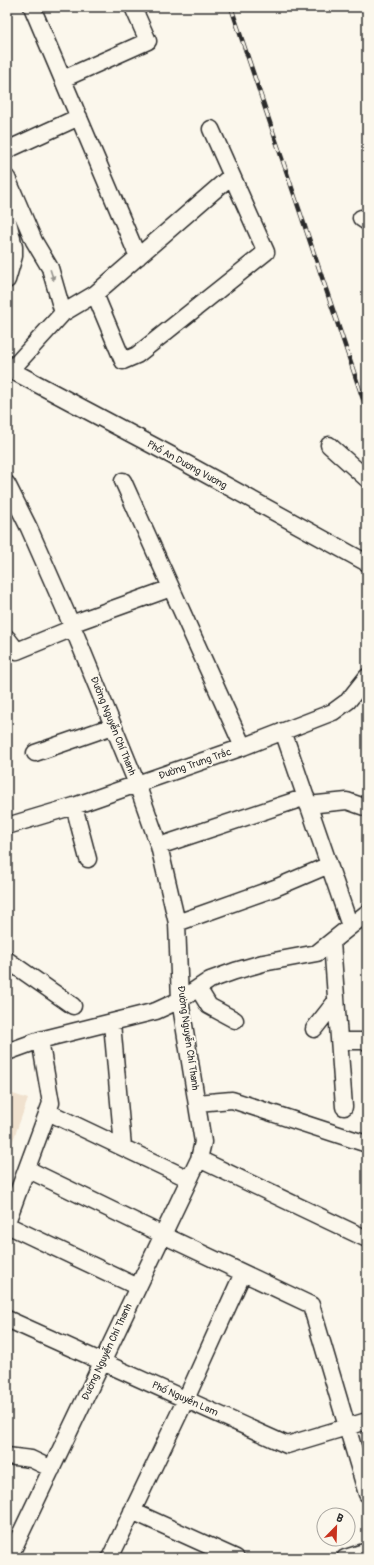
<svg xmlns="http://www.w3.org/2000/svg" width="374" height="1565" viewBox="0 0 374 1565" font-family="Pangolin,sans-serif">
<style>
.built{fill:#f0e1ce}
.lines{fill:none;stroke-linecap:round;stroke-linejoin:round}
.minor-casing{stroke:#2b2b2b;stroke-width:19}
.minor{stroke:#fbf7ec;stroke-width:16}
.rail-casing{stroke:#2b2b2b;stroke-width:4.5}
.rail{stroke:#fbf7ec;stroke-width:3;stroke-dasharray:9;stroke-linecap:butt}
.oneway{fill:#93918c}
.labels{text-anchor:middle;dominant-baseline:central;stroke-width:4;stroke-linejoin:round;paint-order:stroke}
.street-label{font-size:10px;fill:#2b2b2b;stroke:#fbf7ec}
</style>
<rect width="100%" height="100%" fill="#fbf7ec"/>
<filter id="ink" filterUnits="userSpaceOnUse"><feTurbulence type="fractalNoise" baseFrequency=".025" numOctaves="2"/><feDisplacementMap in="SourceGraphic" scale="8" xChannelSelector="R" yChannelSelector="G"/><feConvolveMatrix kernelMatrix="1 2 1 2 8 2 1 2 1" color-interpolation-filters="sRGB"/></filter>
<g filter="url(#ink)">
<path class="built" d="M 7,1092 L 28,1099 L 7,1157 Z"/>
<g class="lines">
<g class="minor-casing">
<path id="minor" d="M 32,7 L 138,257
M 63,79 L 148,41 L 133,7
M 7,150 L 79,117
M 7,178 L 34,241 L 50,268 L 63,313 L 11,370
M 7,217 L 14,247 L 14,256 L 7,280
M 361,218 L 367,222
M 95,294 L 123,361 L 137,355 L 266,252 L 211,129
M 63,313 L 95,294 L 231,176
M 7,368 L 169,454 L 367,563
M 329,445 L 367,479
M 123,481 L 243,747
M 7,484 L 29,528 L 73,628 L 137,784 L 159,846 L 177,923 L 180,1000 L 203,1142 L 199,1159 L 9,1558
M 71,624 L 171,588
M 7,638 L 17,651 L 73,628
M 283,731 L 350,926
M 35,753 L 113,726
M 308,805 L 347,801 L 367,808
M 74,806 L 88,859
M 7,826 L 74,806 L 243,747 L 333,712 L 348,701 L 367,677
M 159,846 L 306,797
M 177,923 L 275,888 L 329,865
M 332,942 L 344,1107
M 7,960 L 73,1006
M 198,988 L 209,1006 L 235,1020
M 112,1023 L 123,1147
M 314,1029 L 336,1001
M 339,1041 L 367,1041
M 7,1052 L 40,1040 L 156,1011 L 180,1000 L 210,980 L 235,971 L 263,963 L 317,953 L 367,913
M 197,1103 L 232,1100 L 367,1144
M 48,1112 L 189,1179
M 199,1159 L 367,1239
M 27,1169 L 163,1235 L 311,1305 L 367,1494
M 7,1222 L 51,1103 L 40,1040
M 7,1225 L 138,1287
M 7,1319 L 287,1445 L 367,1421
M 7,1456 L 31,1459 L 52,1469
M 132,1511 L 236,1558
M 110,1558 L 186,1399 L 243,1273
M 345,1558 L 367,1551"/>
</g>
<use href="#minor" class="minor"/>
<g class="rail-casing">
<path id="rail" d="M 231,7 L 367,411"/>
</g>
<use href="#rail" class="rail"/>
</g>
<defs><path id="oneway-solid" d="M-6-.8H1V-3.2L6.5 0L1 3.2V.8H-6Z"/></defs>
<use class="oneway" href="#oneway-solid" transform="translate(52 275) rotate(72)"/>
</g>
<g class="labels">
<g class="street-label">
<text transform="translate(187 465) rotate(29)">Phố An Dương Vương</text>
<text transform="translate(113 726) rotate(68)">Đường Nguyễn Chí Thanh</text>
<text transform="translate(195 764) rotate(-19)">Đường Trưng Trắc</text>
<text transform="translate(188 1038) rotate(82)">Đường Nguyễn Chí Thanh</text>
<text transform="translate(107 1352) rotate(-65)">Đường Nguyễn Chí Thanh</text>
<text transform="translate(185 1399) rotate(24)">Phố Nguyễn Lam</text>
</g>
</g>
<rect width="374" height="1565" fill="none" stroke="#fbf7ec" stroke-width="24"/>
<rect x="12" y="12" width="350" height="1541" fill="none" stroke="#2b2b2b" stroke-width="1.5" filter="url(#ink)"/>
<g transform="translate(336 1527) rotate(23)"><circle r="19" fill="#fbf7ec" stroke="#a8a59f"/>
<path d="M0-3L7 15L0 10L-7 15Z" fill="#c8321e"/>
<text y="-6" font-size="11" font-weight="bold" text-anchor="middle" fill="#2b2b2b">B</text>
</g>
</svg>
